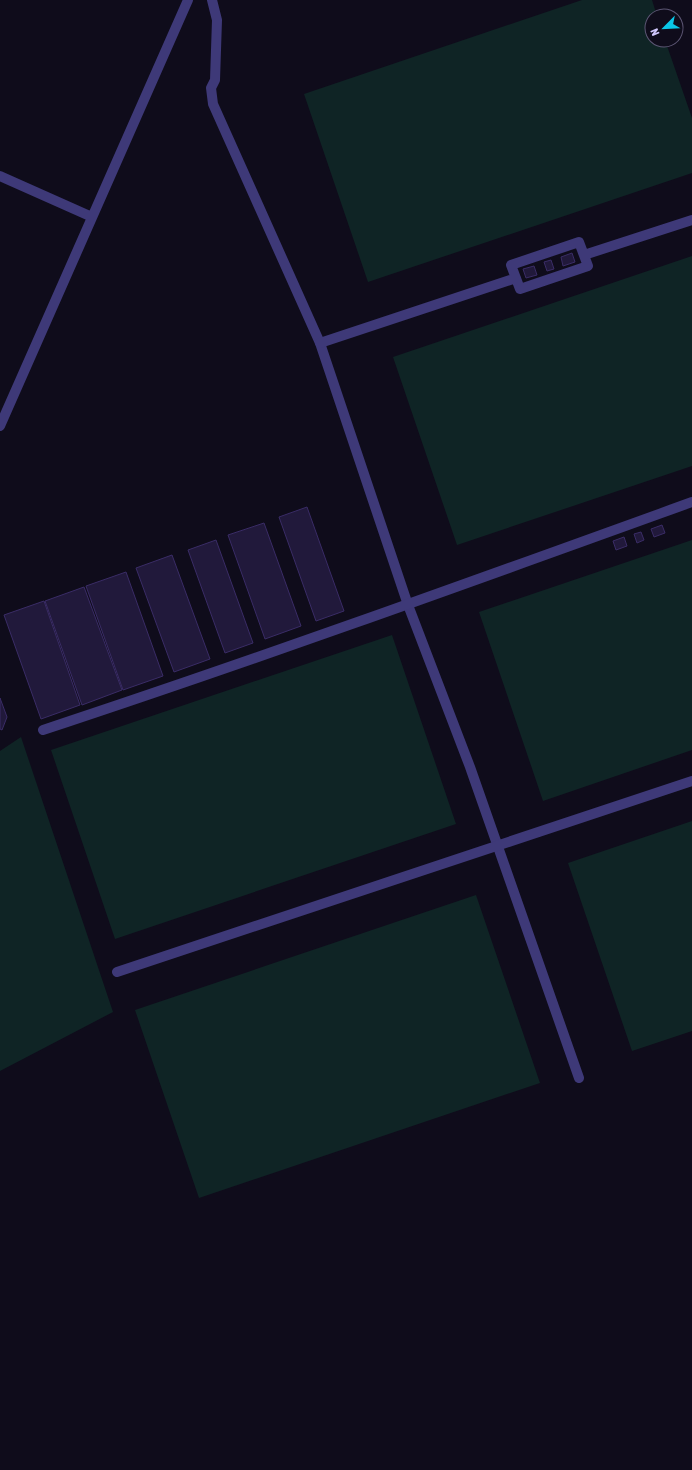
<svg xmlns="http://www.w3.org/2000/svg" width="692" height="1470" viewBox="0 0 692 1470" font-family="'Asap Condensed',sans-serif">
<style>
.green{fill:#0f2425}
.building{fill:#21193b;stroke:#3a2c66}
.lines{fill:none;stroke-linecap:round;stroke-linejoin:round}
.service{stroke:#3e3978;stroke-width:10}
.pedestrian{stroke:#3e3978;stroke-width:10}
</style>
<rect width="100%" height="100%" fill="#0f0c1b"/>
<path class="green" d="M 582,0 L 652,0 L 657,16 L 652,16 L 652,40 L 665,40 L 692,118 L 692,173 L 368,282 L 304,94 Z
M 692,256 L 692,466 L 457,545 L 393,357 Z
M 692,540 L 692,750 L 543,801 L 479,612 Z
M 392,635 L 456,824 L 115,939 L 51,750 Z
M 21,737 L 113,1012 L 0,1071 L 0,751 Z
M 692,821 L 692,1031 L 632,1051 L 568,863 Z
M 476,895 L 540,1083 L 199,1198 L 135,1010 Z"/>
<path class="building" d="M 572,253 L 575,262 L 563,266 L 561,257 Z
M 551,260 L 554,269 L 547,271 L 544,262 Z
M 534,266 L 537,275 L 526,278 L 523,269 Z
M 307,507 L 344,611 L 316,621 L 279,517 Z
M 264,523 L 301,626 L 265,639 L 228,535 Z
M 662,525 L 665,533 L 654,537 L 651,529 Z
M 641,532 L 644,540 L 637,543 L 634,534 Z
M 624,537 L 627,546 L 616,550 L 613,541 Z
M 216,540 L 253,643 L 225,653 L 188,550 Z
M 172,555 L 210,659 L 174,672 L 136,568 Z
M 126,572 L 163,676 L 123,690 L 86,586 Z
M 84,587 L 122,690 L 82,705 L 45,601 Z
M 44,601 L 80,705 L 41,719 L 4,615 Z
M 0,698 L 7,717 L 2,730 L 0,729 Z"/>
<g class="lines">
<path class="service" d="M 212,0 L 217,20 L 215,80 L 211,88 L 213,104 L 320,343 L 408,605 L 470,767 L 579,1078
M 0,176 L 92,217
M 0,426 L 188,0"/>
<path class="pedestrian" d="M 579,242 L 588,266 L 520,289 L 511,265 Z
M 584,255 L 692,220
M 320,343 L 516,278
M 43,730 C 261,658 476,580 692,502
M 117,972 L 692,781"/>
</g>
<g transform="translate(664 28) rotate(246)"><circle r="19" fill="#0f0c1b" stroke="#5d5775"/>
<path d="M0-3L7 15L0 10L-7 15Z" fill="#0ac6e7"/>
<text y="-6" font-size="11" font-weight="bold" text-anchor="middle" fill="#d1c8fd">N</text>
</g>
</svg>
